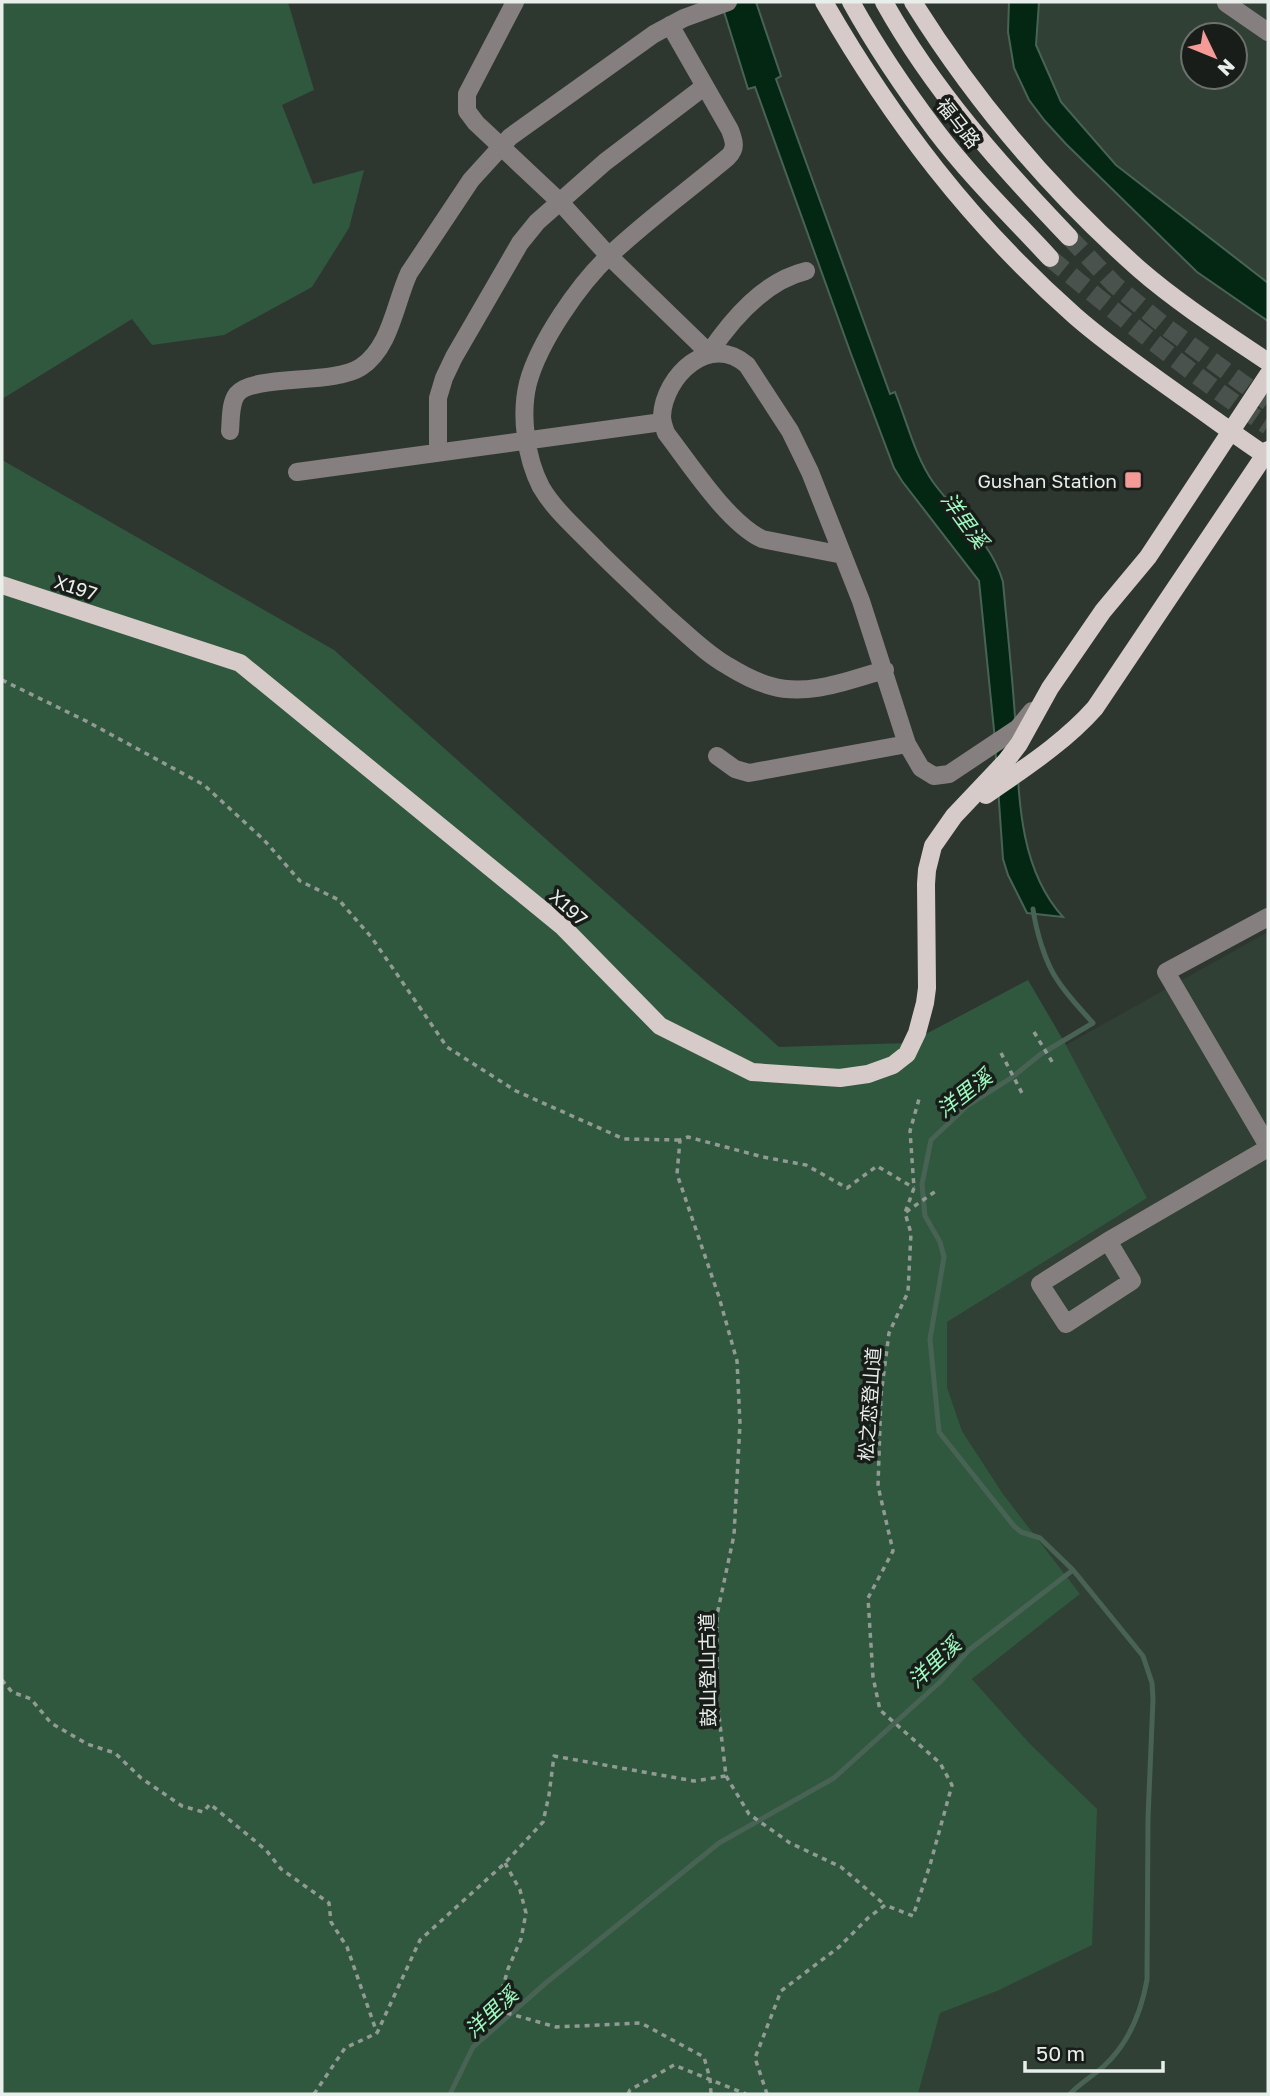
<svg xmlns="http://www.w3.org/2000/svg" width="1270" height="2096" viewBox="0 0 1270 2096" font-family="'Golos Text','Noto Sans SC',sans-serif">
<style>
.built{fill:#304035;fill-rule:evenodd}
.green{fill:#30583f}
.water{fill:#042714;stroke:#486354;stroke-width:2}
.lines{fill:none;stroke-linecap:round;stroke-linejoin:round}
.stream{stroke:#486354;stroke-width:5}
.major-tunnel{stroke:#49524c;stroke-width:18;stroke-dasharray:18 9;stroke-linecap:butt}
.path{stroke:#929a94;stroke-width:3.5;stroke-dasharray:5 5;stroke-linecap:butt}
.minor{stroke:#867f7f;stroke-width:18}
.major{stroke:#d7cbc9;stroke-width:18}
.poi-dot{fill:#f59b97;stroke:#191d1a;stroke-width:2.5}
.labels{text-anchor:middle;dominant-baseline:central;stroke-width:7;stroke-linejoin:round;paint-order:stroke}
.street-label{font-size:19px;fill:#e8eeea;stroke:#191d1a}
.poi-label{font-size:19px;fill:#e8eeea;stroke:#191d1a;text-anchor:end}
.water-label{font-size:21px;font-style:italic;fill:#9dfabf;stroke:#191d1a}
</style>
<rect width="100%" height="100%" fill="#2d3730"/>
<path class="built" d="M 1039,2 L 1268,2 L 1268,283 L 1116,165 L 1061,101 L 1036,45 ZM 1193,35 L 1235,35 L 1235,77 L 1193,77 Z
M 1268,932 L 1268,2094 L 918,2094 L 940,2013 L 997,1991 L 1031,1745 L 972,1679 L 1080,1594 L 1003,1494 L 962,1431 L 947,1387 L 947,1322 L 1147,1198 L 1066,1045 Z"/>
<path class="green" d="M 2,2 L 288,2 L 314,90 L 282,105 L 313,184 L 364,170 L 349,228 L 312,287 L 224,335 L 152,345 L 132,319 L 2,399 Z
M 2,460 L 334,650 L 779,1047 L 909,1043 L 1028,980 L 1066,1045 L 1147,1198 L 947,1322 L 947,1387 L 962,1431 L 1003,1494 L 1080,1594 L 972,1679 L 1031,1745 L 1097,1809 L 1092,1945 L 997,1991 L 940,2013 L 918,2094 L 2,2094 Z"/>
<path class="water" d="M 721,2 L 756,2 L 781,76 L 776,79 L 890,394 L 895,392 C 907,422 915,456 933,482 C 957,515 992,542 1003,582 C 1007,627 1012,672 1015,717 C 1019,784 1015,864 1063,917 L 1027,913 L 1008,875 L 1003,859 L 994,730 L 979,581 L 902,481 L 894,468 L 851,354 L 755,87 L 748,89 Z
M 1009,2 L 1039,2 L 1036,45 L 1061,102 L 1116,165 L 1268,283 L 1268,321 L 1197,272 L 1066,144 L 1045,121 L 1029,100 L 1014,68 L 1008,32 Z"/>
<g class="lines">
<path class="stream" d="M 450,2094 L 473,2047 L 547,1982 L 719,1843 L 834,1778 L 940,1682 L 969,1650 L 1073,1570 L 1040,1538 L 1021,1532 L 1014,1526 L 939,1432 L 930,1339 L 944,1257 L 940,1242 L 925,1216 L 922,1184 L 931,1140 L 967,1106 L 1011,1078 L 1041,1054 L 1093,1023 C 1081,1010 1068,996 1058,981 C 1045,963 1036,930 1033,909
M 1070,2094 C 1080,2083 1093,2076 1104,2066 C 1129,2043 1141,2013 1147,1980 L 1148,1818 L 1153,1699 L 1152,1683 L 1143,1656 L 1073,1570"/>
<path class="major-tunnel" d="M 1069,237 L 1115,285 L 1166,327 L 1268,402
M 1050,258 C 1121,317 1192,375 1268,426"/>
<path class="path" d="M 2,680 L 88,722 L 204,785 L 264,840 L 300,881 L 339,900 L 372,938 L 447,1047 L 516,1091 L 624,1139 L 680,1140
M 1034,1032 L 1054,1065
M 1001,1053 L 1023,1095
M 906,1212 L 936,1191
M 2,1680 L 12,1692 L 31,1699 L 51,1723 L 87,1744 L 115,1753 L 141,1778 L 182,1806 L 203,1812 L 210,1804 L 266,1850 L 281,1869 L 329,1903 L 331,1922 L 347,1947 L 377,2033
M 726,1776 L 749,1814 L 790,1843 L 841,1867 L 885,1905
M 505,1863 L 520,1890 L 526,1913 L 521,1939 L 508,1969 L 500,1997 L 507,2013 L 556,2027 L 641,2023 L 704,2057 L 710,2079 L 711,2094
M 314,2094 L 345,2048 L 377,2033 L 420,1940 L 505,1863 L 543,1822 L 549,1795 L 554,1756 L 694,1781 L 726,1776 L 717,1698 L 717,1615 L 734,1535 L 740,1424 L 737,1361 L 719,1297 L 677,1174 L 680,1140 L 688,1137 L 763,1157 L 806,1165 L 847,1188 L 877,1166 L 914,1188
M 628,2094 L 630,2090 L 674,2065 L 746,2094
M 767,2094 L 755,2058 L 781,1991 L 839,1947 L 868,1918 L 885,1905 L 913,1916 L 930,1865 L 952,1785 L 940,1763 L 880,1710 L 873,1677 L 868,1598 L 893,1551 L 878,1486 L 881,1395 L 889,1333 L 908,1292 L 911,1233 L 905,1213 L 914,1188 L 910,1131 L 919,1099"/>
<path class="minor" d="M 515,2 L 467,94 L 467,111 L 476,123 L 560,202 L 609,256 L 709,353 C 732,319 764,281 806,271
M 1226,3 L 1268,32
M 670,25 L 730,130 C 734,141 737,148 728,157 C 690,189 647,220 610,255 C 579,284 539,342 528,383 C 520,415 526,458 541,487 C 555,511 578,530 597,550 C 620,573 643,594 666,616 C 686,633 705,653 728,666 C 741,674 756,682 771,686 C 809,697 848,680 885,670
M 230,431 C 231,420 230,403 237,394 C 253,374 334,385 361,367 C 391,347 395,303 409,273 L 471,180 L 510,137 L 654,34 L 684,18 L 728,2
M 438,451 L 438,398 L 444,378 L 454,357 L 520,243 L 537,222 L 605,162 L 705,86
M 297,472 L 662,422
M 843,555 L 762,539 C 727,522 690,464 666,433 C 664,427 662,422 662,416 C 664,376 710,332 747,365 L 790,431 L 810,472 L 861,601 L 907,744 L 921,768 L 934,776 L 949,774 L 1018,728 L 1032,711
M 717,756 L 735,769 L 749,773 L 907,744
M 1268,917 L 1166,972 L 1268,1146
M 1108,1241 L 1132,1281 L 1066,1324 L 1040,1284 L 1108,1241 L 1268,1148"/>
<path class="major" d="M 824,2 C 893,122 971,224 1075,316 C 1108,345 1145,370 1181,396 C 1210,416 1239,438 1268,457
M 851,2 C 876,47 905,90 936,131 C 970,176 1012,217 1050,258
M 884,2 C 933,90 1000,165 1069,237
M 913,2 C 975,101 1051,191 1139,269 C 1178,303 1225,333 1268,362
M 2,585 L 240,663 L 562,926 L 660,1026 L 752,1072 L 840,1078 L 868,1074 L 893,1065 L 907,1054 L 917,1033 L 925,1003 L 927,988 L 926,884 L 927,870 L 933,846 L 954,816 L 1006,761 L 1019,744 L 1050,688 L 1103,611 L 1148,557 L 1268,375
M 986,795 C 1023,769 1064,743 1095,708 L 1268,450"/>
</g>
<rect class="poi-dot" x="1124" y="471" width="18" height="18" rx="3.5"/>
<g class="labels">
<g class="street-label">
<text transform="translate(959 123) rotate(52)">福马路</text>
<text transform="translate(76 587) rotate(18)">X197</text>
<text transform="translate(569 907) rotate(42)">X197</text>
<text transform="translate(869 1404) rotate(-86)">松之恋登山道</text>
<text transform="translate(707 1670) rotate(-91)">鼓山登山古道</text>
</g>
<g class="poi-label">
<text x="1117" y="480">Gushan Station</text>
</g>
<g class="water-label">
<text transform="translate(965 520) rotate(54)">洋里溪</text>
<text transform="translate(964 1093) rotate(-38)">洋里溪</text>
<text transform="translate(934 1662) rotate(-43)">洋里溪</text>
<text transform="translate(491 2012) rotate(-43)">洋里溪</text>
</g>
</g>
<rect width="1270" height="2096" fill="none" stroke="#e8eeea" stroke-width="7"/>
<g transform="translate(1214 56) rotate(133)"><circle r="33" fill="#191d1a" stroke="#6c716d" stroke-width="2"/>
<path d="M0-5L12 26L0 18L-12 26Z" fill="#f59b97"/>
<text y="-10" font-size="19" font-weight="bold" text-anchor="middle" fill="#e8eeea">N</text>
</g>
<path d="M1025 2061v10h138v-10" fill="none" stroke="#e8eeea" stroke-width="3.5"/>
<text x="1036" y="2061" font-size="21" fill="#e8eeea" stroke="#191d1a" stroke-width="5" paint-order="stroke">50 m</text>
</svg>
